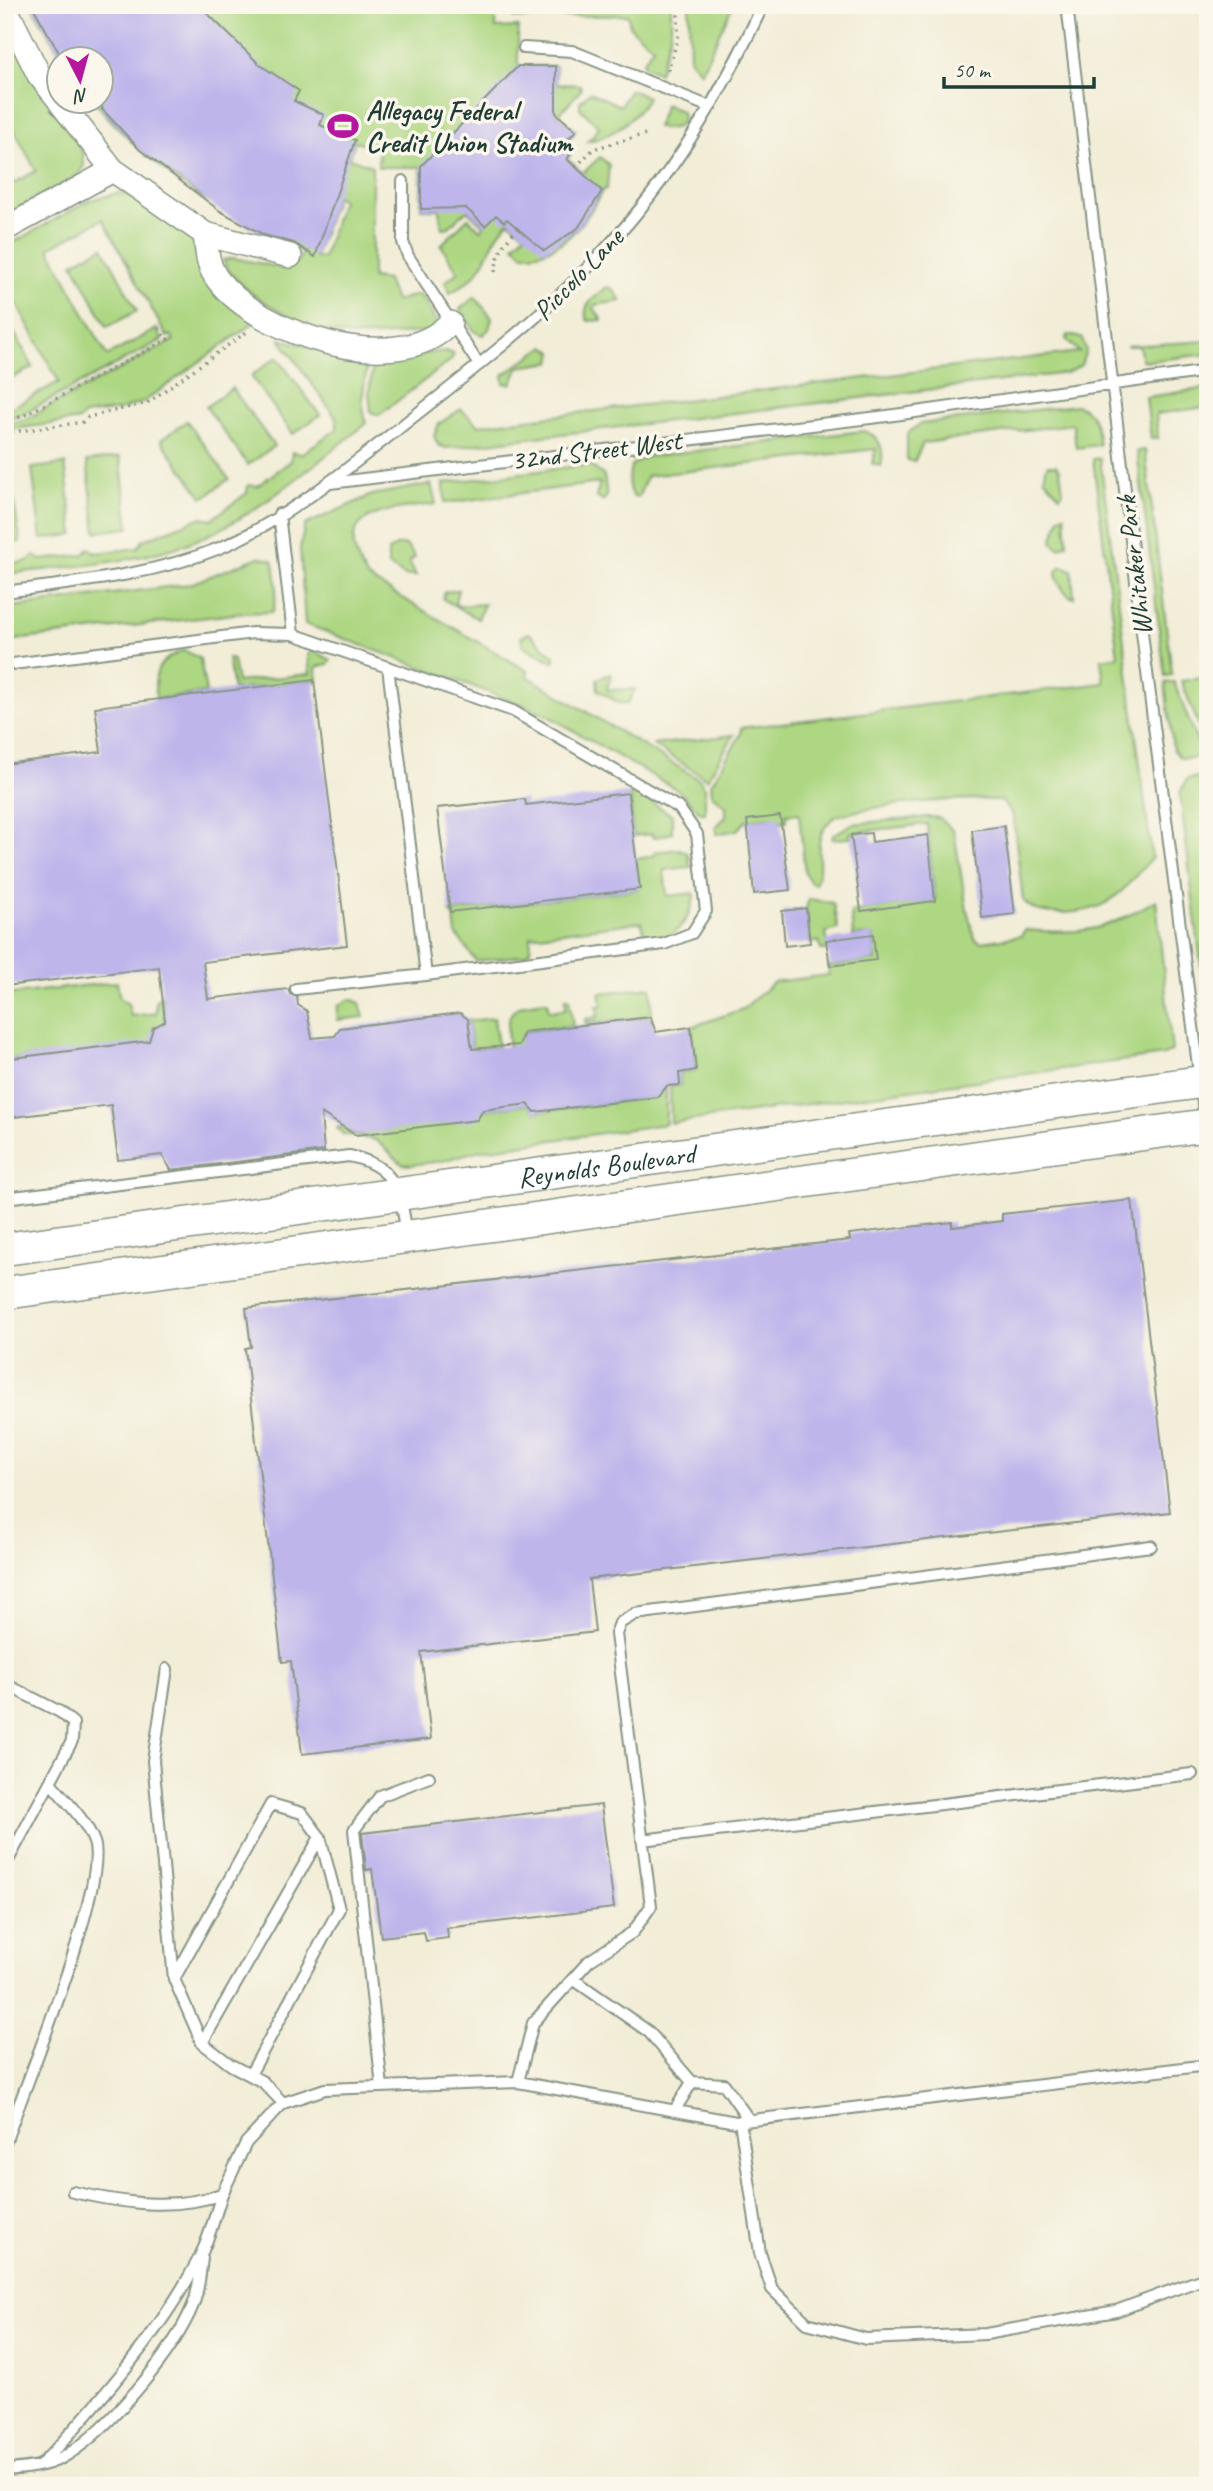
<svg xmlns="http://www.w3.org/2000/svg" width="1213" height="2491" viewBox="0 0 1213 2491" font-family="Caveat,sans-serif">
<style>
.green{fill:#aed783;stroke:#668a5c;stroke-width:2;fill-rule:evenodd}
.building{fill:#beb5eb}
.lines{fill:none;stroke-linecap:round;stroke-linejoin:round}
.lane-casing{stroke:#889586;stroke-width:14}
.street-casing{stroke:#889586;stroke-width:26}
.secondary-casing{stroke:#889586;stroke-width:35}
.path{stroke:#889586;stroke-width:3.5;stroke-dasharray:2 5;stroke-linecap:butt}
.lane{stroke:#fff;stroke-width:10}
.street{stroke:#fff;stroke-width:23}
.secondary{stroke:#fff;stroke-width:32}
.labels{text-anchor:middle;dominant-baseline:central;stroke-width:7;stroke-linejoin:round;paint-order:stroke}
.poi-label{font-size:28px;font-weight:bold;fill:#1f3d34;stroke:#fbf7ec;text-anchor:start}
.street-label{font-size:28px;fill:#1f3d34;stroke:#fbf7ec}
</style>
<rect width="100%" height="100%" fill="#fbf7ec"/>
<filter id="ink" filterUnits="userSpaceOnUse"><feTurbulence type="fractalNoise" baseFrequency=".0143" numOctaves="2"/><feDisplacementMap in="SourceGraphic" scale="14" xChannelSelector="R" yChannelSelector="G"/><feConvolveMatrix kernelMatrix="1 2 1 2 8 2 1 2 1" color-interpolation-filters="sRGB"/></filter>
<filter id="wash" filterUnits="userSpaceOnUse"><feTurbulence type="fractalNoise" baseFrequency=".00686" numOctaves="4" result="noise"/><feDisplacementMap in="SourceGraphic" scale="28" xChannelSelector="R" yChannelSelector="G"/><feGaussianBlur stdDeviation="1.57" result="paint"/><feColorMatrix in="noise" values="0 0 0 0 0 0 0 0 0 0 0 0 0 0 0 0 0 1.4 0 .05"/><feComposite in="paint" operator="in"/></filter>
<g filter="url(#wash)">
<rect width="100%" height="100%" fill="#f2edd7"/>
<path class="green" d="M 32,5 L 498,5 L 494,7 L 496,28 L 518,27 L 518,66 L 556,66 L 556,84 L 580,85 L 581,90 L 558,115 L 576,131 L 563,146 L 571,154 L 567,159 L 583,173 L 600,157 L 609,165 L 607,188 L 602,191 C 586,222 561,256 523,254 L 514,245 L 525,234 L 509,221 C 483,247 492,272 450,293 L 445,282 L 458,272 L 441,245 L 468,218 L 481,230 L 484,226 L 467,210 L 449,227 L 442,228 L 439,209 L 421,209 L 421,167 L 378,167 L 379,148 L 355,141 L 349,158 L 372,166 L 372,278 L 387,280 L 395,301 L 420,294 L 438,325 L 431,331 C 402,333 367,340 339,334 C 302,327 239,295 223,260 L 234,258 L 287,269 L 298,261 L 303,252 C 223,217 151,170 95,102 L 102,102 L 102,60 L 63,59 ZM 336,196 L 342,200 L 323,258 L 315,257 Z
M 508,5 L 671,5 L 671,32 L 659,73 L 644,66 L 643,62 L 653,47 L 630,27 L 628,15 L 514,18 Z
M 689,5 L 733,5 L 701,72 L 690,60 Z
M 9,35 L 83,153 L 84,166 L 76,177 L 5,215 L 5,188 L 36,171 L 5,112 L 5,37 Z
M 630,90 L 648,97 C 635,119 614,136 588,141 L 599,127 L 580,108 L 580,102 L 590,92 L 620,106 Z
M 665,104 L 682,112 L 683,120 C 678,130 666,130 657,127 Z
M 118,193 L 130,195 L 193,235 L 199,260 L 256,321 L 145,401 L 120,410 L 84,415 L 80,420 L 5,430 L 5,425 L 26,419 L 174,340 L 171,335 L 167,337 L 103,219 L 49,248 L 107,356 L 157,329 L 162,340 L 23,414 L 5,419 L 5,411 L 59,382 L 5,282 L 5,247 L 90,200 Z
M 103,247 L 137,311 L 107,327 L 73,263 Z
M 607,287 L 613,289 L 621,301 L 595,305 L 594,308 L 602,320 L 588,321 C 579,306 597,296 607,287 Z
M 475,297 L 492,318 L 489,329 L 483,335 L 475,332 L 460,309 Z
M 5,316 L 33,367 L 5,382 Z
M 1068,335 L 1082,338 L 1086,350 L 1081,365 L 1067,373 L 446,448 L 438,445 L 434,436 L 439,424 L 461,409 L 478,425 L 1079,352 L 1066,339 Z
M 280,339 L 368,360 L 362,400 L 366,424 C 315,463 263,511 204,537 C 142,564 71,566 5,574 L 5,565 L 28,561 L 34,555 L 41,560 L 83,555 L 89,548 L 96,553 L 138,548 L 143,540 L 202,517 L 212,519 L 247,493 L 248,485 L 257,486 L 291,461 L 292,452 L 301,454 L 337,429 L 337,419 Z
M 1208,341 L 1208,354 L 1149,361 L 1142,360 L 1139,346 L 1126,346 Z
M 545,346 L 553,352 L 551,362 L 519,367 L 511,384 L 504,383 L 503,375 Z
M 445,351 L 454,354 L 451,360 L 379,415 L 371,412 L 369,392 L 374,360 Z
M 277,357 L 320,415 L 293,434 L 251,376 Z
M 232,388 L 274,446 L 248,465 L 206,407 Z
M 1208,388 L 1208,407 L 1156,414 L 1158,438 L 1151,439 L 1146,397 Z
M 1076,405 C 1096,411 1096,426 1099,445 L 1076,448 L 1073,424 L 923,443 L 914,462 L 907,460 L 907,434 L 920,424 Z
M 187,421 L 229,479 L 203,498 L 161,440 Z
M 863,431 C 880,435 885,450 881,466 L 872,463 L 876,449 L 647,476 L 639,496 L 634,497 C 626,489 628,475 632,465 L 646,457 Z
M 1145,450 L 1172,675 L 1165,676 L 1137,451 Z
M 120,457 L 129,528 L 96,532 L 87,461 Z
M 1100,458 L 1152,858 C 1118,894 1111,913 1057,913 C 1044,913 1032,911 1023,900 L 1013,816 L 1002,801 C 968,795 867,806 834,817 C 807,841 827,857 815,884 L 812,884 L 805,874 L 799,813 L 786,814 L 787,821 L 775,822 L 774,817 L 747,820 L 737,830 L 716,834 L 716,827 L 726,816 L 726,806 L 712,795 L 711,784 L 741,734 L 741,728 L 1104,683 L 1101,659 L 1118,656 L 1093,459 Z
M 65,464 L 74,535 L 41,539 L 32,468 Z
M 585,465 L 591,466 L 604,476 L 607,496 L 603,501 L 596,497 L 600,483 L 445,503 L 444,483 Z
M 1047,465 L 1056,465 L 1060,470 L 1063,492 L 1060,496 L 1044,478 Z
M 10,471 L 20,542 L 5,544 L 5,472 Z
M 431,484 L 436,504 C 386,510 325,512 368,578 L 528,671 L 527,676 L 700,780 L 705,788 L 705,813 L 701,813 L 679,791 L 539,711 L 305,624 L 300,548 L 305,525 L 372,495 Z
M 1065,515 L 1067,544 L 1059,548 L 1052,542 L 1060,517 Z
M 398,545 L 406,545 L 415,557 L 409,562 L 416,576 L 405,576 L 388,565 L 388,551 Z
M 259,557 L 273,560 C 278,580 277,593 273,612 L 242,613 L 5,641 L 5,608 L 190,584 Z
M 1062,566 L 1072,570 L 1074,598 C 1066,596 1056,581 1056,572 Z
M 458,590 L 455,603 L 458,606 L 484,604 L 478,619 L 443,599 L 444,592 Z
M 529,633 L 555,657 L 554,662 L 523,646 L 521,637 Z
M 184,650 L 200,659 L 206,693 L 156,699 C 153,673 156,661 184,650 Z
M 312,650 L 331,660 L 328,664 L 316,667 L 317,680 L 233,690 L 228,658 L 233,660 L 237,682 L 310,674 L 308,655 Z
M 611,674 L 607,690 L 635,689 L 628,703 L 619,703 L 598,690 L 597,679 Z
M 1208,677 L 1208,753 L 1206,753 L 1205,741 L 1181,681 Z
M 1174,682 L 1198,744 L 1200,758 L 1180,758 L 1173,749 L 1165,683 Z
M 734,735 L 707,779 L 653,745 Z
M 1199,777 L 1208,846 L 1208,1023 L 1180,793 L 1187,779 Z
M 630,789 L 672,815 L 672,833 L 653,838 L 652,834 L 633,836 Z
M 929,817 L 940,818 L 954,832 L 967,910 L 975,939 L 981,942 L 1021,936 L 1025,930 C 1087,934 1102,932 1156,900 L 1172,1051 L 1164,1055 L 671,1123 L 670,1086 L 680,1085 L 679,1073 L 696,1070 L 691,1027 L 743,1009 L 774,982 L 829,975 L 828,966 L 876,960 L 873,935 L 853,936 L 851,912 L 935,900 L 927,824 L 850,833 L 850,838 L 832,839 L 833,835 L 852,824 Z
M 679,849 L 687,852 L 691,867 L 664,870 L 667,896 L 694,893 C 694,916 672,947 646,937 L 641,922 L 531,936 L 530,950 L 525,955 L 476,961 L 456,934 L 454,916 L 450,912 L 639,889 L 636,859 L 654,856 L 654,852 Z
M 809,899 L 833,903 L 838,929 L 826,932 L 828,950 L 821,950 L 819,941 L 810,943 L 806,908 Z
M 117,982 L 120,999 L 128,1004 L 131,1016 L 156,1013 L 156,1000 L 162,996 L 165,1023 L 153,1028 L 153,1045 L 5,1059 L 5,995 Z
M 651,987 L 652,1022 L 647,1017 L 586,1024 L 585,1019 L 598,1017 L 597,1006 L 602,1006 L 600,993 Z
M 565,998 L 569,998 L 573,1026 L 526,1031 L 522,1036 L 523,1047 L 509,1049 C 504,1012 510,1004 547,1001 L 549,1011 L 566,1009 Z
M 350,999 L 360,1003 L 364,1017 L 337,1020 L 338,1006 Z
M 494,1018 L 498,1047 L 472,1049 L 468,1021 Z
M 666,1086 L 666,1124 L 476,1151 L 442,1161 L 410,1165 L 402,1164 L 376,1140 L 343,1134 L 337,1128 L 349,1126 L 350,1133 L 356,1135 L 482,1110 L 528,1104 L 536,1112 L 656,1097 Z"/>
<g id="blocks">
<path class="building" d="M 32,5 L 199,5 L 259,64 L 299,91 L 294,101 L 324,115 L 320,125 L 355,140 L 315,257 L 294,243 L 264,235 L 220,211 L 140,150 L 102,109 L 102,60 L 63,60 Z
M 518,66 L 556,66 L 556,113 L 576,131 L 562,145 L 571,154 L 567,159 L 602,191 L 578,228 L 544,251 L 507,219 L 504,222 L 496,215 L 485,226 L 466,208 L 421,209 L 421,166 Z
M 314,680 L 347,945 L 203,962 L 208,999 L 288,989 L 290,994 L 297,997 L 298,1005 L 307,1011 L 312,1038 L 335,1036 L 340,1028 L 460,1013 L 468,1019 L 472,1049 L 519,1045 L 524,1032 L 650,1017 L 656,1032 L 691,1027 L 696,1070 L 679,1073 L 680,1085 L 667,1086 L 658,1097 L 535,1112 L 528,1104 L 483,1110 L 477,1120 L 356,1135 L 321,1113 L 324,1151 L 171,1170 L 162,1155 L 118,1160 L 111,1105 L 5,1118 L 5,1059 L 149,1041 L 153,1028 L 165,1021 L 159,967 L 5,986 L 5,764 L 101,752 L 95,707 Z
M 628,793 L 640,889 L 450,912 L 437,808 L 525,799 L 526,805 Z
M 780,816 L 790,890 L 754,894 L 747,820 Z
M 1004,826 L 1015,914 L 982,918 L 972,830 Z
M 871,833 L 872,842 L 928,835 L 935,901 L 861,911 L 851,835 Z
M 806,908 L 810,943 L 785,946 L 782,911 Z
M 873,934 L 876,960 L 830,966 L 826,940 Z
M 1132,1200 L 1170,1512 L 589,1579 L 595,1632 L 421,1652 L 431,1739 L 302,1754 L 291,1661 L 282,1662 L 245,1348 L 251,1347 L 246,1308 L 850,1240 L 849,1234 L 952,1222 L 952,1227 L 1002,1221 L 1002,1214 Z
M 601,1805 L 614,1908 L 447,1928 L 448,1938 L 426,1941 L 424,1932 L 381,1937 L 372,1869 L 366,1870 L 362,1833 Z"/>
</g>
</g>
<g filter="url(#ink)">
<use href="#blocks" fill-opacity="0" stroke="#889586" stroke-width="2"/>
<g class="lines">
<g class="lane-casing">
<path id="lane" d="M 1067,5 L 1145,657 L 1208,1142
M 524,48 L 572,51 L 710,107
M 403,181 L 403,242 L 408,256 L 479,365
M 330,483 L 887,416 L 1208,371
M 279,514 L 293,634
M 5,592 C 77,582 149,576 217,549 C 283,522 343,472 398,429 C 471,371 546,315 609,245 C 672,177 724,89 763,5
M 5,665 L 253,633 L 293,634 L 513,711 L 679,808 L 697,834 L 706,911 L 692,933 L 664,944 L 426,975
M 296,989 L 426,975 L 388,667
M 5,1198 L 349,1156 C 396,1165 401,1194 407,1235
M 167,1669 L 153,1761 L 174,1979 L 202,2043 L 231,2065 L 263,2082 L 283,2103
M 5,1684 L 60,1712 L 73,1723 L 72,1741 L 5,1866
M 642,1840 L 1192,1774
M 174,1979 L 271,1804 L 302,1813 L 320,1837 L 339,1909 L 250,2075
M 573,1979 L 649,2032 L 692,2082
M 202,2043 L 320,1837
M 518,2082 L 533,2023 L 589,1961 L 633,1932 L 651,1906 L 616,1634 L 620,1623 L 635,1614 L 1151,1546
M 382,2087 L 354,1830 L 380,1796 L 429,1777
M 675,2110 L 692,2082 L 724,2084 L 749,2120
M 740,2121 L 760,2253 L 772,2289 L 807,2323 L 866,2339 L 986,2334 L 1116,2311 L 1208,2277
M 5,2143 C 23,2091 109,1884 94,1842 C 86,1820 65,1800 50,1782
M 73,2192 C 123,2203 173,2211 222,2194 L 246,2143 L 283,2103 L 325,2089 L 518,2082 L 736,2122 L 1208,2065
M 42,2464 C 98,2404 168,2324 203,2250 C 211,2232 216,2212 222,2194
M 5,2470 C 24,2469 51,2466 67,2455 C 109,2429 175,2351 193,2305 C 199,2290 200,2273 202,2258"/>
</g>
<g class="street-casing">
<path id="street" d="M 5,7 L 39,75 L 60,101
M 60,102 L 113,170
M 5,229 L 113,170 L 205,234 C 207,251 207,266 218,280 C 259,334 398,380 450,323
M 205,234 L 290,256"/>
</g>
<g class="secondary-casing">
<g id="secondary">
<path id="s1" d="M 5,1249 L 1208,1081"/>
<path d="M 5,1293 L 1208,1125"/>
</g>
</g>
<path class="path" d="M 668,71 L 678,38 L 678,5
M 576,167 L 593,149 L 646,134
M 495,272 C 497,255 505,240 518,228
M 159,328 L 166,340
M 5,422 L 23,416 L 170,338
M 5,433 L 83,422 L 88,417 L 147,403 L 248,331"/>
<use href="#lane" class="lane"/>
<use href="#street" class="street"/>
<use href="#secondary" class="secondary"/>
</g>
</g>
<defs>
<g id="stadium-bare" transform="scale(2.415)"><path d="M0-5a6.5 5 0 1 0 0 10a6.5 5 0 1 0 0-10ZM-3.5-1.8h7v3.6h-7Z" fill="#b5179e" stroke="#fbf7ec" stroke-width="2.5" paint-order="stroke"/></g>
</defs>
<g fill-rule="evenodd">
<use href="#stadium-bare" x="343" y="126"/>
</g>
<g class="labels">
<g class="poi-label">
<text x="366" y="110">Allegacy Federal<tspan x="366" dy="32">Credit Union Stadium</tspan></text>
</g>
<g class="street-label">
<text transform="translate(578 274) rotate(-46)">Piccolo Lane</text>
<text transform="translate(596 450) rotate(-7)">32nd Street West</text>
<text transform="translate(1134 566) rotate(-97)">Whitaker Park</text>
<text stroke="none"><textPath href="#s1" startOffset="607">Reynolds Boulevard</textPath></text>
</g>
</g>
<rect width="1213" height="2491" fill="none" stroke="#fbf7ec" stroke-width="28"/>
<g transform="translate(80 80) rotate(174)"><circle r="33" fill="#fbf7ec" stroke="#a3ada2" stroke-width="2"/>
<path d="M0-5L12 26L0 18L-12 26Z" fill="#b5179e"/>
<text y="-10" font-size="19" font-weight="bold" text-anchor="middle" fill="#1f3d34">N</text>
</g>
<path d="M944 77v10h150v-10" fill="none" stroke="#1f3d34" stroke-width="3.5"/>
<text x="954" y="77" font-size="21" fill="#1f3d34" stroke="#fbf7ec" stroke-width="5" paint-order="stroke">50 m</text>
</svg>
